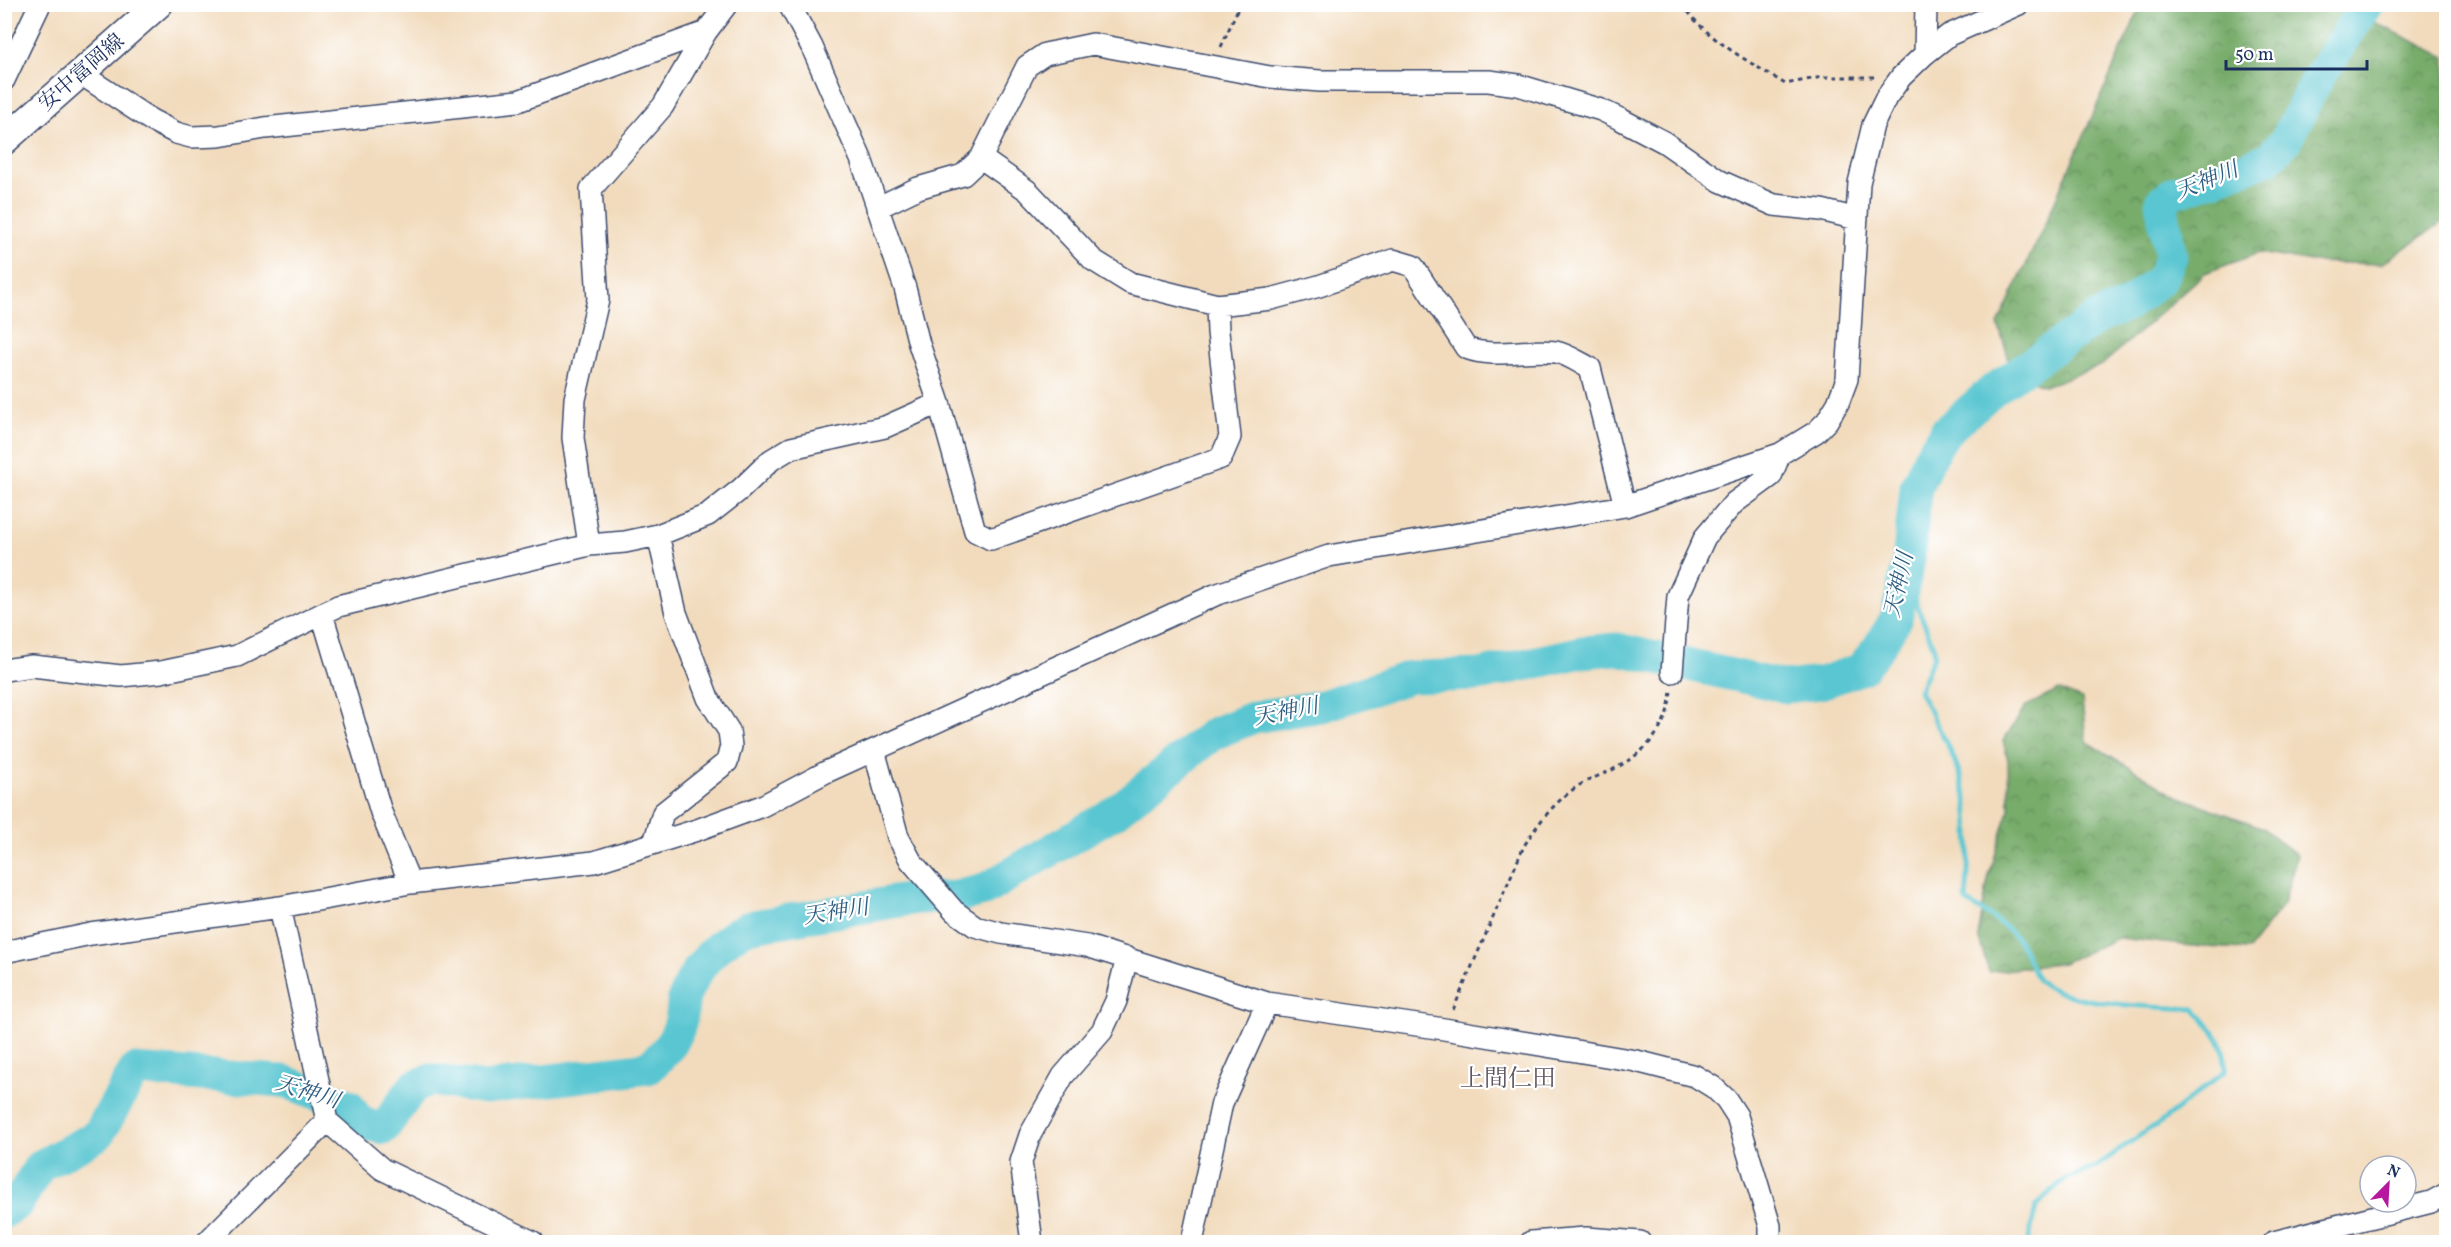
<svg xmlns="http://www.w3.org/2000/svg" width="2451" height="1247" viewBox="0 0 2451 1247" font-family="Vollkorn,'Noto Serif JP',serif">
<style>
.forest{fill:url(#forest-crowns);stroke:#496e64;stroke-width:1.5}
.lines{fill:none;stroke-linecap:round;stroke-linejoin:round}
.stream{stroke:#5ac6d1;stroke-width:5}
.river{stroke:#5ac6d1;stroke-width:33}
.minor-casing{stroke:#3b496c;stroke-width:24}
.major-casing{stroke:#3b496c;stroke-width:30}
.path{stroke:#3b496c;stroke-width:3;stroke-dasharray:4.5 4.5;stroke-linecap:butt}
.minor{stroke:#fff;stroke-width:21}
.major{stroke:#fff;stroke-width:27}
.labels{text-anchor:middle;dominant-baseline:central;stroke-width:4.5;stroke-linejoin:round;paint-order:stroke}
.street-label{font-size:21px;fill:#1b2f5e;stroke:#fff}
.water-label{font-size:22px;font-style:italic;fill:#2e5c80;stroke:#fff}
.quarter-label{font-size:24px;fill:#5d5661;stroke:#fff}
</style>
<defs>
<pattern id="forest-crowns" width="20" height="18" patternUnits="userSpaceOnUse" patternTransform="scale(1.5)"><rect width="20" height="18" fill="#77ac6a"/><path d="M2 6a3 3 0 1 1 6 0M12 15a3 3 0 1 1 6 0" fill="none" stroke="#618c5a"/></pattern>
</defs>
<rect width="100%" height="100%" fill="#fff"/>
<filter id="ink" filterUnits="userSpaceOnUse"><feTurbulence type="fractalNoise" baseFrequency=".0167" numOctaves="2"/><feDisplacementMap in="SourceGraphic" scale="12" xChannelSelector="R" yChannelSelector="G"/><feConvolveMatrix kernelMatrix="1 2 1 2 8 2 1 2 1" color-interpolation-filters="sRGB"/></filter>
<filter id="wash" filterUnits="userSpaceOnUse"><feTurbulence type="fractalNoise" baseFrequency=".008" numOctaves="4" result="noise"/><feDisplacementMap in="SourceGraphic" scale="24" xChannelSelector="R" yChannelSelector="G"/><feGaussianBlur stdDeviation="1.35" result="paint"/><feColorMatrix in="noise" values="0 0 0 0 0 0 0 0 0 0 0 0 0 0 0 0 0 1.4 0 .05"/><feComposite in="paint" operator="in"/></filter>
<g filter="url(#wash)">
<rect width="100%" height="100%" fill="#f2dbbd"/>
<path class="forest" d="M 2141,5 L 2339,5 L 2446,57 L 2446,220 L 2381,264 L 2311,262 L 2259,253 L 2205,273 L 2102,365 L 2045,386 L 2013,373 L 1998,324 L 2040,235 Z
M 2059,690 L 2082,699 L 2086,741 L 2177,796 L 2261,827 L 2297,855 L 2283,905 L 2249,949 L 2202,947 L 2118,938 L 2063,963 L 1989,972 L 1978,936 L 1988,879 L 2009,809 L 2008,760 L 2003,741 L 2026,706 Z"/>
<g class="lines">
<path class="stream" d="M 1908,564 L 1917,605 L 1934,648 L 1934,656 L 1919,691 C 1932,717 1948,742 1958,769 C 1974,810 1969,858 1966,901 C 1985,914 2007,924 2020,943 C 2027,954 2030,970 2039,980 C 2064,1006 2158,1007 2195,1009 C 2213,1030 2227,1042 2225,1071 L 2156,1126 L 2149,1129 L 2094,1168 L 2066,1179 L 2047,1195 L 2036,1207 L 2028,1242"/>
<path class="river" d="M 4,1212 L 17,1204 L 40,1166 L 98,1135 L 135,1070 L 283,1081 L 348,1105 L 360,1123 L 384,1128 L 414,1086 L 431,1080 L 485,1088 L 648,1068 C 664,1054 676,1042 681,1020 C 683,1011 682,1001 686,992 C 699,963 720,941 748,927 L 917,898 L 955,897 L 984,890 L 1115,812 L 1213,734 L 1254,717 L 1322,706 L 1411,677 L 1479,675 L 1582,652 L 1617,649 L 1786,687 L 1821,683 L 1861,669 L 1878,648 L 1896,619 L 1908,564 L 1916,487 L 1929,458 L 1945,432 L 1993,390 L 2097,318 L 2128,305 L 2161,279 L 2171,257 L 2161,202 L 2174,192 L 2223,176 L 2269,158 L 2286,140 L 2315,83 L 2367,4"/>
</g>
</g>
<g filter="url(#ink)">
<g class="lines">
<g class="minor-casing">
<path id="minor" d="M 789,4 L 812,47 L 861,159 L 905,288 L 919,344 L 939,403 L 975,531 L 991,539 L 1221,458 L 1230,437 L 1218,332 L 1217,305
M 1925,54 L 1926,4
M 81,74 L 151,120 L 176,133 L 191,137 L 219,136 L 265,128 L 518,101 L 706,32
M 4,80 L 40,4
M 981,158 L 1028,191 L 1093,260 L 1130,283 L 1217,305 L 1271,299 L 1319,286 L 1393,260 L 1413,266 L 1466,348 C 1495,359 1526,348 1556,352 C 1567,354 1580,363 1590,368 L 1625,506
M 877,208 L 918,188 L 963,175 L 981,158 L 1027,66 L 1045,54 L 1093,44 L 1270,77 L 1320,81 L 1489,81 L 1518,85 L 1601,110 L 1622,120 L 1664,142 L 1720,181 L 1774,205 L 1821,210 L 1857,219
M 589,545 L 573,438 L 575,399 L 598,300 L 591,189 L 663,106 L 706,32 L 727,4
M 322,614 L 381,812 L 410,883
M 4,670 L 32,666 L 121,676 L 161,672 L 237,656 L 338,606 L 589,545 L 625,542 L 658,535 L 708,515 L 741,489 L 771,460 L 791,448 L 885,427 L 939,403
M 1672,672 L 1678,596 L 1705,537 L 1734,503 L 1771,476 L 1780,454
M 874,750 L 898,837 L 911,861 L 954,911 L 975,926 L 1001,933 L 1087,946 L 1267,1003 L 1444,1029 L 1636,1061 L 1695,1076 L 1713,1087 L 1726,1099 L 1737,1116 L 1770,1226 L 1770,1242
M 654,843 L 663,813 L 727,762 L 731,746 L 729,731 L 708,698 L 676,613 L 658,535
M 280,907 L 327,1121 L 382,1169 L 533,1242
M 4,952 L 91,934 L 280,907 L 410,883 L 594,862 L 697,830 L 762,806 L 826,772 L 1215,595 L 1329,556 L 1625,506 L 1780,454 L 1816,432 L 1827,421 L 1838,403 L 1847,379 L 1859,183 L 1873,125 L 1886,98 L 1901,77 L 1925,54 L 1949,35 L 2019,4
M 207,1242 L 327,1121
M 1032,1242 L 1021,1162 L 1030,1135 L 1063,1076 L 1102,1031 L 1116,1001 L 1127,958
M 1192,1242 L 1222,1103 L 1267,1003
M 1531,1242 L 1586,1238 L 1640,1242
M 2274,1242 L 2431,1202 L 2446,1194"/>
</g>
<g class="major-casing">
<path id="major" d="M 4,141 L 159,4"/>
</g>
<path class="path" d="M 1683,4 C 1703,38 1752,63 1785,84 L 1822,77 L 1877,77
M 1221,47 L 1240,4
M 1453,1010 L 1524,846 C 1538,823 1553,804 1575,788 C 1586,780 1600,776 1612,770 C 1647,752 1669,728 1671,689"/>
<use href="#minor" class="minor"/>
<use href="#major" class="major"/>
</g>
</g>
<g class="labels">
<g class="street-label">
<text transform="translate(82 73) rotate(-41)">安中富岡線</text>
</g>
<g class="water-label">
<text transform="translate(2207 182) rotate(-22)">天神川</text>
<text transform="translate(1900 585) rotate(-77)">天神川</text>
<text transform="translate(1286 713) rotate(-11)">天神川</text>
<text transform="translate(836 913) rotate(-9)">天神川</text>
<text transform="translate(307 1093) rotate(17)">天神川</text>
</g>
<g class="quarter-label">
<text x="1508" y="1080">上間仁田</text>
</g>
</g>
<rect width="2451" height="1247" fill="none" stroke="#fff" stroke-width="24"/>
<g transform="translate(2388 1184) rotate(24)"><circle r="28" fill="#ffffff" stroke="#a4acbf" stroke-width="1.5"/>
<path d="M0-4.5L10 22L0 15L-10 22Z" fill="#b5179e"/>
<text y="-9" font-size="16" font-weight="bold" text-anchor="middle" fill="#1b2f5e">N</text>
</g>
<path d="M2226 60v9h141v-9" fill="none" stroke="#1b2f5e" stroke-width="3"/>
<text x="2235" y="60" font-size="18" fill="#1b2f5e" stroke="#ffffff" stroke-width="4.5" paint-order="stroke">50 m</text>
</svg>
